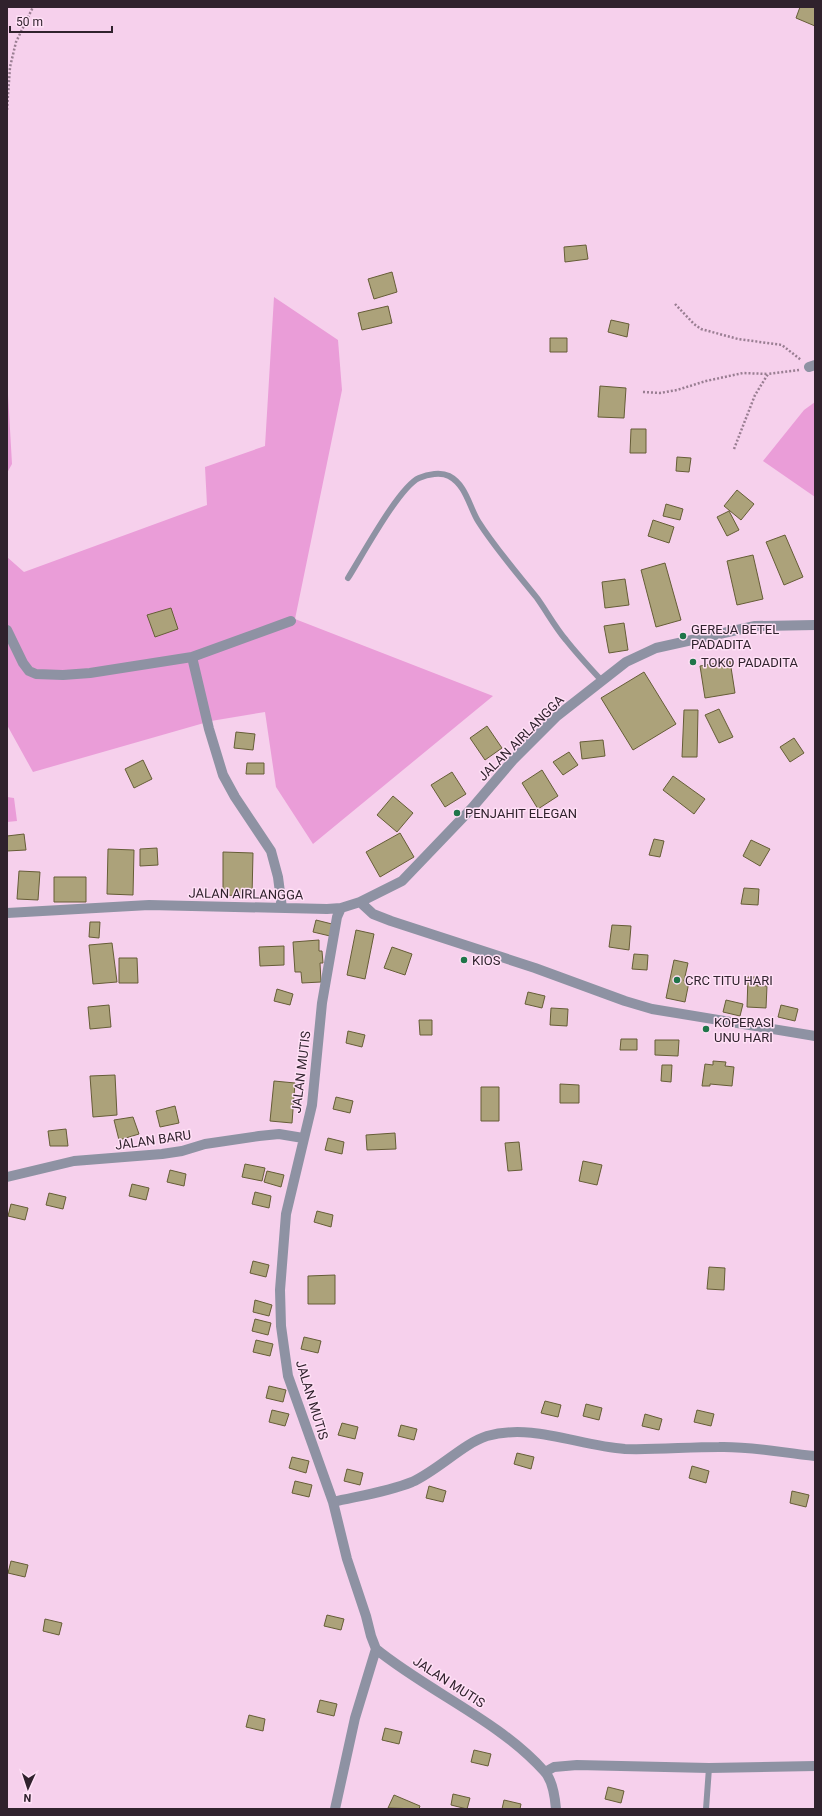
<svg xmlns="http://www.w3.org/2000/svg" width="822" height="1816" viewBox="0 0 822 1816" font-family="Roboto,sans-serif">
<style>
.green{fill:#ea9dd8}
.building{fill:#aca27a;stroke:#665d37}
.lines{fill:none;stroke-linecap:round;stroke-linejoin:round}
.path{stroke:#997e92;stroke-width:2.5;stroke-dasharray:2 2;stroke-linecap:butt}
.service{stroke:#8e92a3;stroke-width:6}
.minor{stroke:#8e92a3;stroke-width:10}
.poi-dot{fill:#1f7549;stroke:#ffe0f6;stroke-width:1.5}
.labels{text-anchor:middle;dominant-baseline:central;stroke-width:3;stroke-linejoin:round;paint-order:stroke}
.poi-label{font-size:13px;fill:#30222d;stroke:#ffe0f6;text-anchor:start}
.street-label{font-size:13px;fill:#30222d;stroke:#ffe0f6}
</style>
<rect width="100%" height="100%" fill="#f6d0ec"/>
<path class="green" d="M 274,297 L 338,340 L 342,390 L 295,619 L 493,696 L 313,844 L 276,787 L 265,712 L 211,721 L 33,772 L 7,725 L 7,557 L 24,572 L 207,505 L 205,467 L 265,446 Z
M 7,377 L 12,464 L 7,473 Z
M 815,402 L 815,497 L 763,461 L 804,410 Z
M 7,797 L 14,798 L 17,821 L 7,822 Z"/>
<path class="building" d="M 800,7 L 815,7 L 815,26 L 796,18 Z
M 586,245 L 588,259 L 565,262 L 564,247 Z
M 392,272 L 397,292 L 374,299 L 368,279 Z
M 388,306 L 392,323 L 362,330 L 358,313 Z
M 611,320 L 629,324 L 627,337 L 608,332 Z
M 550,338 L 567,338 L 567,352 L 550,352 Z
M 600,386 L 626,388 L 624,418 L 598,417 Z
M 631,429 L 646,429 L 646,453 L 630,453 Z
M 677,457 L 691,458 L 689,472 L 676,471 Z
M 737,490 L 754,504 L 741,520 L 724,506 Z
M 666,504 L 683,509 L 680,520 L 663,516 Z
M 729,511 L 739,530 L 727,536 L 717,517 Z
M 653,520 L 674,527 L 669,543 L 648,536 Z
M 785,535 L 803,577 L 784,585 L 766,542 Z
M 753,555 L 763,599 L 737,605 L 727,561 Z
M 665,563 L 681,620 L 656,627 L 641,570 Z
M 625,579 L 629,605 L 605,608 L 602,582 Z
M 171,608 L 178,629 L 155,637 L 147,615 Z
M 624,623 L 628,650 L 609,653 L 604,626 Z
M 730,661 L 735,693 L 705,698 L 700,666 Z
M 644,672 L 676,724 L 633,750 L 601,698 Z
M 719,709 L 733,737 L 719,743 L 705,715 Z
M 684,710 L 698,710 L 697,757 L 682,757 Z
M 487,726 L 502,748 L 485,760 L 470,738 Z
M 236,732 L 255,734 L 253,750 L 234,748 Z
M 794,738 L 804,753 L 790,762 L 780,747 Z
M 603,740 L 605,756 L 582,759 L 580,742 Z
M 569,752 L 578,765 L 563,775 L 553,762 Z
M 143,760 L 152,779 L 134,788 L 125,769 Z
M 247,763 L 264,763 L 264,774 L 246,774 Z
M 542,770 L 558,796 L 538,809 L 522,783 Z
M 452,772 L 466,794 L 445,807 L 431,785 Z
M 673,776 L 705,799 L 694,814 L 663,790 Z
M 393,796 L 413,813 L 397,832 L 377,815 Z
M 400,833 L 414,857 L 380,877 L 366,852 Z
M 24,834 L 26,850 L 7,851 L 7,836 Z
M 654,839 L 664,841 L 660,857 L 649,855 Z
M 751,840 L 770,849 L 760,866 L 743,856 Z
M 157,848 L 158,865 L 140,866 L 140,849 Z
M 108,849 L 134,850 L 133,895 L 107,894 Z
M 223,852 L 253,853 L 252,896 L 223,895 Z
M 19,871 L 40,872 L 38,900 L 17,899 Z
M 54,877 L 86,877 L 86,902 L 54,902 Z
M 744,888 L 759,889 L 758,905 L 741,904 Z
M 316,920 L 332,924 L 330,936 L 313,932 Z
M 90,922 L 100,922 L 99,938 L 89,937 Z
M 612,925 L 631,926 L 629,950 L 609,947 Z
M 356,930 L 374,934 L 365,979 L 347,975 Z
M 319,940 L 319,951 L 322,951 L 323,963 L 320,963 L 321,982 L 302,983 L 301,972 L 295,972 L 293,942 Z
M 112,943 L 117,982 L 93,984 L 89,945 Z
M 284,946 L 284,965 L 260,966 L 259,947 Z
M 392,947 L 412,954 L 405,975 L 384,968 Z
M 634,954 L 648,955 L 647,970 L 632,969 Z
M 119,958 L 137,958 L 138,983 L 119,983 Z
M 674,960 L 688,963 L 684,981 L 689,982 L 685,1002 L 666,998 Z
M 748,977 L 758,977 L 757,986 L 767,986 L 766,1008 L 747,1007 Z
M 277,989 L 293,994 L 290,1005 L 274,1001 Z
M 528,992 L 545,996 L 542,1008 L 525,1004 Z
M 726,1000 L 743,1004 L 740,1016 L 723,1012 Z
M 109,1005 L 111,1027 L 90,1029 L 88,1007 Z
M 781,1005 L 798,1009 L 795,1021 L 778,1017 Z
M 551,1008 L 568,1009 L 567,1026 L 550,1025 Z
M 419,1020 L 432,1020 L 432,1035 L 420,1035 Z
M 348,1031 L 365,1035 L 362,1047 L 346,1043 Z
M 621,1039 L 637,1039 L 637,1050 L 620,1050 Z
M 655,1040 L 679,1040 L 678,1056 L 655,1055 Z
M 713,1061 L 726,1062 L 725,1066 L 734,1067 L 732,1086 L 710,1084 L 710,1086 L 702,1086 L 705,1064 L 713,1065 Z
M 662,1065 L 672,1065 L 671,1082 L 661,1081 Z
M 115,1075 L 117,1115 L 93,1117 L 90,1076 Z
M 274,1081 L 295,1083 L 292,1123 L 270,1121 Z
M 560,1084 L 579,1085 L 579,1103 L 560,1103 Z
M 481,1087 L 499,1087 L 499,1121 L 481,1121 Z
M 336,1097 L 353,1101 L 350,1113 L 333,1109 Z
M 175,1106 L 179,1123 L 160,1127 L 156,1111 Z
M 133,1117 L 139,1134 L 119,1140 L 114,1120 Z
M 66,1129 L 68,1146 L 50,1146 L 48,1131 Z
M 395,1133 L 396,1149 L 367,1150 L 366,1135 Z
M 328,1138 L 344,1142 L 342,1154 L 325,1150 Z
M 519,1142 L 522,1170 L 508,1171 L 505,1143 Z
M 583,1161 L 602,1165 L 597,1185 L 579,1181 Z
M 245,1164 L 265,1168 L 262,1181 L 242,1177 Z
M 170,1170 L 186,1174 L 184,1186 L 167,1182 Z
M 267,1171 L 284,1175 L 281,1187 L 264,1182 Z
M 132,1184 L 149,1188 L 146,1200 L 129,1196 Z
M 255,1192 L 271,1196 L 269,1208 L 252,1204 Z
M 49,1193 L 66,1197 L 63,1209 L 46,1205 Z
M 11,1204 L 28,1208 L 25,1220 L 8,1216 Z
M 317,1211 L 333,1215 L 331,1227 L 314,1222 Z
M 253,1261 L 269,1265 L 266,1277 L 250,1273 Z
M 709,1267 L 725,1268 L 724,1290 L 707,1289 Z
M 335,1275 L 335,1304 L 308,1304 L 308,1276 Z
M 255,1300 L 272,1305 L 269,1316 L 253,1312 Z
M 255,1319 L 271,1323 L 268,1335 L 252,1331 Z
M 304,1337 L 321,1341 L 318,1353 L 301,1349 Z
M 256,1340 L 273,1344 L 270,1356 L 253,1352 Z
M 269,1386 L 286,1390 L 283,1402 L 266,1398 Z
M 545,1401 L 561,1405 L 558,1417 L 541,1413 Z
M 586,1404 L 602,1408 L 599,1420 L 583,1416 Z
M 272,1410 L 289,1414 L 285,1426 L 269,1422 Z
M 697,1410 L 714,1414 L 711,1426 L 694,1422 Z
M 645,1414 L 662,1419 L 659,1430 L 642,1426 Z
M 342,1423 L 358,1427 L 355,1439 L 338,1435 Z
M 401,1425 L 417,1429 L 414,1440 L 398,1436 Z
M 517,1453 L 534,1457 L 531,1469 L 514,1464 Z
M 292,1457 L 309,1461 L 306,1473 L 289,1468 Z
M 692,1466 L 709,1471 L 706,1483 L 689,1478 Z
M 347,1469 L 363,1473 L 360,1485 L 344,1481 Z
M 295,1481 L 312,1485 L 309,1497 L 292,1493 Z
M 429,1486 L 446,1491 L 443,1502 L 426,1498 Z
M 792,1491 L 809,1495 L 806,1507 L 790,1503 Z
M 11,1561 L 28,1565 L 25,1577 L 8,1573 Z
M 327,1615 L 344,1619 L 341,1630 L 324,1626 Z
M 45,1619 L 62,1623 L 59,1635 L 43,1631 Z
M 320,1700 L 337,1704 L 334,1716 L 317,1712 Z
M 249,1715 L 265,1719 L 263,1731 L 246,1727 Z
M 385,1728 L 402,1732 L 399,1744 L 382,1740 Z
M 474,1750 L 491,1754 L 488,1766 L 471,1762 Z
M 608,1787 L 624,1791 L 621,1803 L 605,1799 Z
M 453,1794 L 470,1798 L 467,1809 L 451,1805 Z
M 394,1795 L 420,1806 L 419,1809 L 388,1808 Z
M 504,1800 L 521,1804 L 520,1809 L 502,1809 Z"/>
<g class="lines">
<path class="path" d="M 7,110 L 10,67 L 16,42 L 33,7
M 675,304 L 694,324 L 701,329 L 738,339 L 782,345 L 801,360
M 643,392 L 660,393 L 677,390 L 706,381 L 743,373 L 768,374
M 734,449 L 755,395 L 768,374 L 799,370"/>
<path class="service" d="M 348,578 C 362,556 399,487 419,478 C 428,474 441,472 449,476 C 466,485 469,506 478,521 C 495,548 517,573 537,598 C 547,612 555,627 566,640 C 577,654 590,668 602,681
M 706,1809 L 709,1768"/>
<path class="minor" d="M 809,367 L 815,365
M 7,630 L 23,663 L 29,671 L 36,674 L 63,675 L 90,673 L 192,657 L 291,621
M 192,657 L 209,729 L 223,775 L 235,797 L 271,851 L 278,877 L 282,908
M 360,902 L 373,914 L 391,921 L 535,968 L 625,1001 L 652,1009 L 815,1036
M 341,908 L 337,917 L 322,1003 L 312,1105 L 286,1214 L 280,1290 L 281,1326 L 288,1376 L 333,1502 L 347,1559 L 366,1616 L 371,1636 L 376,1649 C 429,1692 498,1720 544,1771 C 553,1780 555,1797 556,1809
M 7,913 L 149,905 L 327,909 L 341,908 L 360,902 L 402,881 L 472,808 L 513,760 L 557,716 L 626,662 L 656,648 L 755,626 L 815,625
M 7,1177 L 74,1161 L 162,1154 L 182,1151 L 205,1144 L 259,1136 L 279,1134 L 303,1138
M 333,1502 C 359,1496 387,1492 412,1482 C 437,1471 464,1443 487,1436 C 533,1423 579,1446 625,1449 C 656,1450 687,1447 719,1447 C 751,1446 783,1453 815,1456
M 545,1772 L 554,1767 L 577,1765 L 709,1768 L 815,1766
M 335,1809 L 355,1718 L 376,1649"/>
</g>
<g class="poi-dot">
<circle cx="683" cy="636" r="4"/>
<circle cx="693" cy="662" r="4"/>
<circle cx="457" cy="813" r="4"/>
<circle cx="464" cy="960" r="4"/>
<circle cx="677" cy="980" r="4"/>
<circle cx="706" cy="1029" r="4"/>
</g>
<g class="labels">
<g class="poi-label">
<text x="691" y="629">GEREJA BETEL<tspan x="691" dy="15">PADADITA</tspan></text>
<text x="701" y="662">TOKO PADADITA</text>
<text x="465" y="813">PENJAHIT ELEGAN</text>
<text x="472" y="960">KIOS</text>
<text x="685" y="980">CRC TITU HARI</text>
<text x="714" y="1022">KOPERASI<tspan x="714" dy="15">UNU HARI</tspan></text>
</g>
<g class="street-label">
<text transform="translate(521 738) rotate(-45)">JALAN AIRLANGGA</text>
<text transform="translate(246 894) rotate(1)">JALAN AIRLANGGA</text>
<text transform="translate(301 1072) rotate(-83)">JALAN MUTIS</text>
<text transform="translate(153 1140) rotate(-8)">JALAN BARU</text>
<text transform="translate(312 1400) rotate(73)">JALAN MUTIS</text>
<text transform="translate(449 1682) rotate(33)">JALAN MUTIS</text>
</g>
</g>
<rect width="822" height="1816" fill="none" stroke="#30222d" stroke-width="16"/>
<g transform="translate(28 1788) rotate(183)" stroke="#ffe0f6" stroke-width="3" paint-order="stroke">
<path d="M0-3L7 15L0 10L-7 15Z" fill="#30222d"/>
<text y="-6" font-size="11" font-weight="bold" text-anchor="middle" fill="#30222d">N</text>
</g>
<path d="M10 26v6h102v-6" fill="none" stroke="#30222d" stroke-width="2"/>
<text x="16" y="26" font-size="12" fill="#30222d" stroke="#ffe0f6" stroke-width="3" paint-order="stroke">50 m</text>
</svg>
